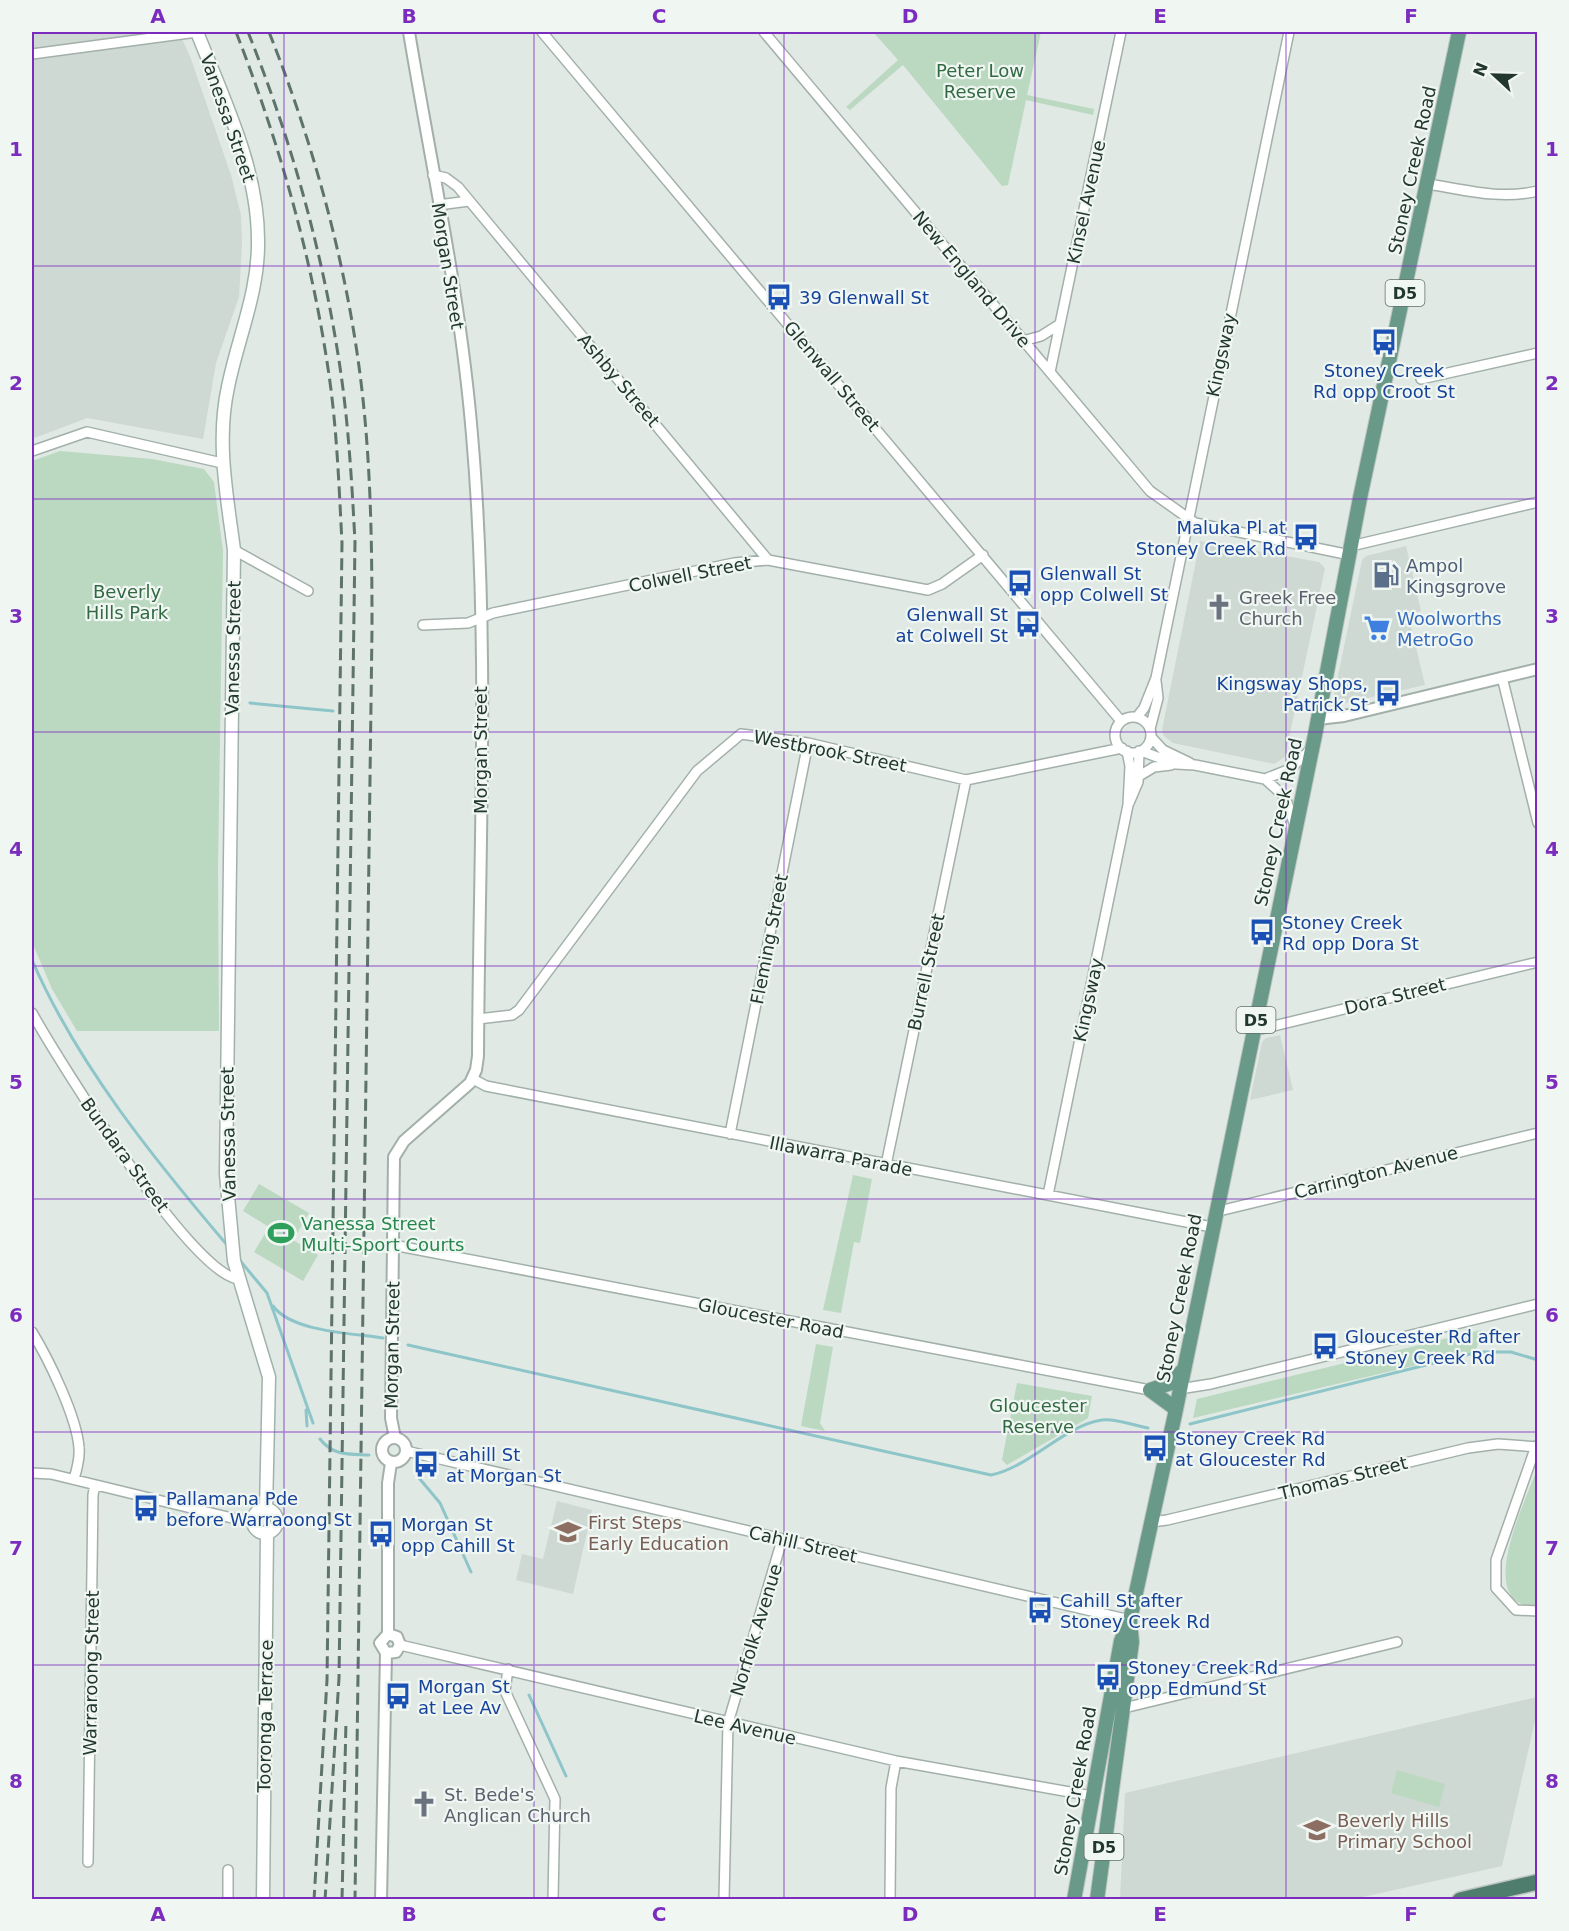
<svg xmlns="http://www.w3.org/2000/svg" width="1569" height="1931" viewBox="0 0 1569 1931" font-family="'DejaVu Sans',sans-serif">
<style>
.built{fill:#ced9d3}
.green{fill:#bbd8c0}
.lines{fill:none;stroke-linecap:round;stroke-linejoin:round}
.stream{stroke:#8dc5c9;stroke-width:3}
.minor-casing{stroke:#a3b0aa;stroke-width:12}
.tertiary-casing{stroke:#a3b0aa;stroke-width:14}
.secondary-casing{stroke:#a0b3ab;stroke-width:15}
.primary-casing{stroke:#bdc3c1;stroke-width:16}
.trunk-casing{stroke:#bdc3c1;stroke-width:18}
.minor{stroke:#fff;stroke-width:9}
.tertiary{stroke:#fff;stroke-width:10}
.secondary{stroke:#fff;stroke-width:12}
.primary{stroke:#699a89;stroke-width:14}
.trunk{stroke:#4e7d6e;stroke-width:15}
.rail{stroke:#5d736b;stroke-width:3;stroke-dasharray:12 6;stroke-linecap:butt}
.grid{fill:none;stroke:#7b2cbf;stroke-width:1.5;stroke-opacity:0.55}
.labels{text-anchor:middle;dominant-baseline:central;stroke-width:4.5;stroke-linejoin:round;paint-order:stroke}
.shield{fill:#f0f6f2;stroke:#60706a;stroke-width:1.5}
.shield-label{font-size:16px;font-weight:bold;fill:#223730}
.park-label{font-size:18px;fill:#316942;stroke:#f0f6f2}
.street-label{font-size:18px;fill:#223730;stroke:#f0f6f2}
.transit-label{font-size:18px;fill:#164399;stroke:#f0f6f2;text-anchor:start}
.service-label{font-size:18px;fill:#4e5e75;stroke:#f0f6f2;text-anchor:start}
.worship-label{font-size:18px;fill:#5b616d;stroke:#f0f6f2;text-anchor:start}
.shop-label{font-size:18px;fill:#366cbe;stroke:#f0f6f2;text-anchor:start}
.leisure-label{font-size:18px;fill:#27864d;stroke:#f0f6f2;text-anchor:start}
.education-label{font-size:18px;fill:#785e54;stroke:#f0f6f2;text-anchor:start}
.neatline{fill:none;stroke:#7b2cbf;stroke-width:2}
.grid-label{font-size:20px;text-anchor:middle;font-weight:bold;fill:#7b2cbf}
</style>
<rect width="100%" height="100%" fill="#e0e9e4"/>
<path class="built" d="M 32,32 L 179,32 L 191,59 L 231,175 L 241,215 L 242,243 L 239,297 L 216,363 L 203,439 L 87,418 L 32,439 Z
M 1200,541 L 1319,562 L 1325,568 L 1285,757 L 1274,764 L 1173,743 L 1164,736 L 1162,730 Z
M 1406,546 L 1421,611 L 1408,614 L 1425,685 L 1337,705 L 1334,695 L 1362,560 L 1366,556 Z
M 1280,1035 L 1293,1090 L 1250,1100 L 1262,1042 L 1266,1038 Z
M 557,1501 L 592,1510 L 573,1594 L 516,1580 L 522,1554 L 543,1559 Z
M 1537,1697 L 1537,1712 L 1502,1866 L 1354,1899 L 1120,1900 L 1125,1793 Z"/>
<path class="green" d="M 873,32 L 1041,32 L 1027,95 L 1094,109 L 1093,115 L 1026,100 L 1008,185 L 1002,186 L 903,65 L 850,110 L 846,107 L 898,60 Z
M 60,451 L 152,459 L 204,469 L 214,482 L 223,551 L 218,868 L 219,1031 L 77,1031 L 52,989 L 32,942 L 32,461 Z
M 853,1175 L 872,1179 L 860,1243 L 854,1242 L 841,1313 L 823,1310 Z
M 259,1184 L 309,1213 L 293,1240 L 318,1255 L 303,1281 L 254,1252 L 269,1227 L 243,1211 Z
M 1481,1330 L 1476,1351 L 1193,1418 L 1197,1399 Z
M 816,1344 L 833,1347 L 820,1423 L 825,1431 L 801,1426 Z
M 1017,1383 L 1092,1396 L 1088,1418 L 1007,1465 L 1002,1460 Z
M 1537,1469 L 1537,1607 C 1472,1606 1526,1501 1537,1469 Z
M 1397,1770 L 1445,1784 L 1439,1807 L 1391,1793 Z"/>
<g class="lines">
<path class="stream" d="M 250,703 L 333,711
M 32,960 C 77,1064 154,1159 227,1245
M 237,1257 L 267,1293 L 313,1423
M 273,1306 C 292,1332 352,1333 383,1338
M 408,1345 L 991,1475 C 1030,1467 1065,1425 1102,1420 C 1116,1418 1135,1426 1148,1428
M 306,1410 L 307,1426
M 1190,1424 L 1478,1352 L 1511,1352 L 1538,1360
M 320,1439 C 333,1456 350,1454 369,1455
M 419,1478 L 440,1503 L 471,1572
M 529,1695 L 566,1776"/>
<g class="minor-casing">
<path id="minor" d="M 542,32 L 1121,721
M 764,32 L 1150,491 L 1195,523 L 1350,555
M 32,54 L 197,32
M 433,175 L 446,178 L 458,187 L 768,560
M 1428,184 C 1466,190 1500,200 1538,191
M 438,205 L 469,201
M 1023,341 L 1041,336 L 1060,324
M 1050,372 L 1121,32
M 1421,379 L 1538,353
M 32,451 L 87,432 L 222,463
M 1351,546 L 1538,502
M 234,550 L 308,591
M 423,625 L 468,623 L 493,613 L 734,563 L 768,560 L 928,590 L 942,584 L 983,555
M 1502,677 L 1538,823
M 1137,717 L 1144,708 L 1156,678 L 1289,32
M1115 735a18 18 0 1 1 36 0a18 18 0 1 1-36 0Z
M 1150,729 L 1158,698 L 1156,681
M 1151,737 L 1163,750 L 1190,763
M 1141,751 L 1176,764 L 1195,765 L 1265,779 L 1290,769 L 1310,750
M 1139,776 L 1154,767 L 1171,765
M 1265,779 L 1285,797 L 1294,823
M 1129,803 L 1138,782 L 1139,751
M 32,1013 C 59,1061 190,1272 238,1279
M 478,1019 L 512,1015 L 519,1010 L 697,771 L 741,734 L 808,743 L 966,780 L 1122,748
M 1253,1031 L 1538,962
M 473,1079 L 486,1086 L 1212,1227
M 730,1134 L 808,743
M 886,1165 L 966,780
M 1048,1195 L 1128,805 L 1130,766 L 1127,751
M 1215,1212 L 1538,1133
M 393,1245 L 1150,1390
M 32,1332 C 48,1358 77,1417 79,1448 C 80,1458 77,1469 74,1479
M 1179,1389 L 1211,1384 L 1538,1304
M 1536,1446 L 1496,1560 L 1496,1588 L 1516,1610 L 1538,1611
M 406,1451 L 1130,1620
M 32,1473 L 51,1474 L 236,1519 L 254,1521
M 1151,1522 L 1167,1520 L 1468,1448 L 1498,1444 L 1538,1447
M 400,1645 L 896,1761 L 1092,1796
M 508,1669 L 505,1691 L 555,1799 L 553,1900
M 1124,1708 L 1397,1642
M 88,1862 L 93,1495 L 95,1485
M 228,1900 L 228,1870
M 724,1900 L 728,1723 L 782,1540
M 890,1900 L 891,1788 L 896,1761"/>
</g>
<g class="tertiary-casing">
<path id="tertiary" d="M 1318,719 L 1344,716 L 1538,669
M382 1450a12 12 0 1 1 24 0a12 12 0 1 1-24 0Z
M 395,1438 L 391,1418 L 394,1157 L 404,1141 L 470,1083 L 476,1070 L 478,1056 C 479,849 490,641 472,435 C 461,300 431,165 409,32
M 388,1634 L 388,1483 L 391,1463
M 386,1653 L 396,1652 L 400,1645 L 397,1637 L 388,1634
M 386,1653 L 380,1643 L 388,1634
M 381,1900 L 386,1653"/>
</g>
<g class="secondary-casing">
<path id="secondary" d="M 197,32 C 223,98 258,168 258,240 C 259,292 238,337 228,387 C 216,441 227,496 234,550 L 226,1174 L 234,1261 L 269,1377 L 266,1510
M253 1521a12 12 0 1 1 24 0a12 12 0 1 1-24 0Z
M 263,1900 L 267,1533"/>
</g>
<g class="primary-casing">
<path id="primary" d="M 1150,1390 L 1171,1383 L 1182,1371
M 1150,1390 L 1176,1409
M 1074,1900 L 1121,1641 L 1130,1620 L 1175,1414 L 1315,735 L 1360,498 L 1459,32
M 1097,1900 L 1132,1642 L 1130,1622"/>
</g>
<g class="trunk-casing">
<path id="trunk" d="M 1460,1900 L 1538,1882"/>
</g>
<use href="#minor" class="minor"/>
<use href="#tertiary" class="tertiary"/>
<use href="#secondary" class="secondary"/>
<use href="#primary" class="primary"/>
<use href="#trunk" class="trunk"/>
<path class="rail" d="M 236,32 C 279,142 312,257 329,375 C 337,430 339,487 342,543 L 327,1680 L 314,1900
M 248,32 C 292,142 324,256 341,374 C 349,430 352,486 355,542 L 339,1678 L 325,1900
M 269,32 C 312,140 345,258 360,374 C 371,459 372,544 372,629 L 355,1900
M 342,1900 L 346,1720"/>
</g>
<path class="grid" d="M 284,32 L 284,1900M 534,32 L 534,1900M 784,32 L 784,1900M 1035,32 L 1035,1900M 1286,32 L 1286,1900M 32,266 L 1538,266M 32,499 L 1538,499M 32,732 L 1538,732M 32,966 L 1538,966M 32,1199 L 1538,1199M 32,1432 L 1538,1432M 32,1665 L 1538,1665"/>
<defs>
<g id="bus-bare" transform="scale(2.07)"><path d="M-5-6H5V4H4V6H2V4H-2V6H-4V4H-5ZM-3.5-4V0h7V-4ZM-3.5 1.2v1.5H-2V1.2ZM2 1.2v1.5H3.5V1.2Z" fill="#1a4fb4" stroke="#f0f6f2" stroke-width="2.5" paint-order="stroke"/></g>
<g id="fuel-bare" transform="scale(2.07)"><path d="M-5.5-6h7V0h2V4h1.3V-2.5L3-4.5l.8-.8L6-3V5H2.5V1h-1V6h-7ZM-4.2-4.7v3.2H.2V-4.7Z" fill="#5c6f8a" stroke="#f0f6f2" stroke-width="2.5" paint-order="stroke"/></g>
<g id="church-bare" transform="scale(2.07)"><path d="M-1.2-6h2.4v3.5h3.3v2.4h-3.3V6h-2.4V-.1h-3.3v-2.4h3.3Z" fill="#6b7280" stroke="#f0f6f2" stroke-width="2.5" paint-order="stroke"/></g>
<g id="supermarket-bare" transform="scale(2.07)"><path d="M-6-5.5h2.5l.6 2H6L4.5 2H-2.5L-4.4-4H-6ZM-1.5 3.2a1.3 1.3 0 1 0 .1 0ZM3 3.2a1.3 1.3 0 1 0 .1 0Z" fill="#3f7fe0" stroke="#f0f6f2" stroke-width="2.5" paint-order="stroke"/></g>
<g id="stadium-bare" transform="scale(2.07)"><path d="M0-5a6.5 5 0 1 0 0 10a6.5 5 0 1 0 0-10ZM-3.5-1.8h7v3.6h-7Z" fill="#2e9e5b" stroke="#f0f6f2" stroke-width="2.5" paint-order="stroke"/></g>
<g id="school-bare" transform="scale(2.07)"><path d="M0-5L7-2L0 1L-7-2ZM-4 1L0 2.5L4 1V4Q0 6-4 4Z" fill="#8d6e63" stroke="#f0f6f2" stroke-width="2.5" paint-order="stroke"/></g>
</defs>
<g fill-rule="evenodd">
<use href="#bus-bare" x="779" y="297"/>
<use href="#bus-bare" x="1384" y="342"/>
<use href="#bus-bare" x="1306" y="537"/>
<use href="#fuel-bare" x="1386" y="575"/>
<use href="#bus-bare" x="1020" y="583"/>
<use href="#church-bare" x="1219" y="607"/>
<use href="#bus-bare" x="1028" y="624"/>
<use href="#supermarket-bare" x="1377" y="628"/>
<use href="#bus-bare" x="1388" y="693"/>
<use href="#bus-bare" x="1262" y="932"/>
<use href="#stadium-bare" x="281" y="1233"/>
<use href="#bus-bare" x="1325" y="1346"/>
<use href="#bus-bare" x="1155" y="1448"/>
<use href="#bus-bare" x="426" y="1464"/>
<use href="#bus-bare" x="146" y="1508"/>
<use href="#school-bare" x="568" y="1532"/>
<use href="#bus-bare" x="381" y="1534"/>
<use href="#bus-bare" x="1040" y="1610"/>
<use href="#bus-bare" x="1108" y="1677"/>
<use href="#bus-bare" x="398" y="1696"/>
<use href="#church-bare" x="424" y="1804"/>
<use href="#school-bare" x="1317" y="1830"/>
</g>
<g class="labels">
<g class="shield">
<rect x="1385.5" y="280" width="39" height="26" rx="4.5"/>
<rect x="1236.5" y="1007" width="39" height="26" rx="4.5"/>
<rect x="1084.5" y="1834" width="39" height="26" rx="4.5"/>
</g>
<g class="shield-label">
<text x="1405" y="293">D5</text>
<text x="1256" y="1020">D5</text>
<text x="1104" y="1847">D5</text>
</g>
<g class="park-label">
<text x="980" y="70">Peter Low<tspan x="980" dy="21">Reserve</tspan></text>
<text x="127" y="591">Beverly<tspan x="127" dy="21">Hills Park</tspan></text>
<text x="1038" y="1405">Gloucester<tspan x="1038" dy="21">Reserve</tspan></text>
</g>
<g class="street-label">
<text transform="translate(228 118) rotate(71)">Vanessa Street</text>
<text transform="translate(1412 170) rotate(-78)">Stoney Creek Road</text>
<text transform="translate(1086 202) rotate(-78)">Kinsel Avenue</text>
<text transform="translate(448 266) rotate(81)">Morgan Street</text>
<text transform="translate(972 279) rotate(50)">New England Drive</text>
<text transform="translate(1221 355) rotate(-78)">Kingsway</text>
<text transform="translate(832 376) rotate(50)">Glenwall Street</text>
<text transform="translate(619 380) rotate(50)">Ashby Street</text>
<text transform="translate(690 574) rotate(-11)">Colwell Street</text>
<text transform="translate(233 648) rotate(-89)">Vanessa Street</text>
<text transform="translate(480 750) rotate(-90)">Morgan Street</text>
<text transform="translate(830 751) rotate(11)">Westbrook Street</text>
<text transform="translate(1278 822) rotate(-78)">Stoney Creek Road</text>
<text transform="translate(769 939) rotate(-79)">Fleming Street</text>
<text transform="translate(926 972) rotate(-78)">Burrell Street</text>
<text transform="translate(1395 996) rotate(-14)">Dora Street</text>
<text transform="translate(1088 1000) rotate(-78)">Kingsway</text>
<text transform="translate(228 1134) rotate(-91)">Vanessa Street</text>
<text transform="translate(125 1155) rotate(54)">Bundara Street</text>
<text transform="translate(841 1156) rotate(11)">Illawarra Parade</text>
<text transform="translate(1376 1172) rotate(-14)">Carrington Avenue</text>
<text transform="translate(1179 1298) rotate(-79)">Stoney Creek Road</text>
<text transform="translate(771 1318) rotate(11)">Gloucester Road</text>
<text transform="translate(392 1345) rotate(-89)">Morgan Street</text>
<text transform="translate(1343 1478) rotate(-14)">Thomas Street</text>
<text transform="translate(803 1544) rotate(13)">Cahill Street</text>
<text transform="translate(756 1630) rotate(-73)">Norfolk Avenue</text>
<text transform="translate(91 1673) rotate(-89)">Warraroong Street</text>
<text transform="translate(265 1716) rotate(-89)">Tooronga Terrace</text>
<text transform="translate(745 1727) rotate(13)">Lee Avenue</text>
<text transform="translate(1075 1791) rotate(-80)">Stoney Creek Road</text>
</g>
<g class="transit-label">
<text x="799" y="297">39 Glenwall St</text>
<text x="1384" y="370" text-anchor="middle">Stoney Creek<tspan x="1384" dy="21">Rd opp Croot St</tspan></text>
<text x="1286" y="527" text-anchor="end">Maluka Pl at<tspan x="1286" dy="21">Stoney Creek Rd</tspan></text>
<text x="1040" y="573">Glenwall St<tspan x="1040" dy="21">opp Colwell St</tspan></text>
<text x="1008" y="614" text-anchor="end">Glenwall St<tspan x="1008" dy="21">at Colwell St</tspan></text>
<text x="1368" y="683" text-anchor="end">Kingsway Shops,<tspan x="1368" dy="21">Patrick St</tspan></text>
<text x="1282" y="922">Stoney Creek<tspan x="1282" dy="21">Rd opp Dora St</tspan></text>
<text x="1345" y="1336">Gloucester Rd after<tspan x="1345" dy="21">Stoney Creek Rd</tspan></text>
<text x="1175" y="1438">Stoney Creek Rd<tspan x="1175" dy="21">at Gloucester Rd</tspan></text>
<text x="446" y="1454">Cahill St<tspan x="446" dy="21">at Morgan St</tspan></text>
<text x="166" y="1498">Pallamana Pde<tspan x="166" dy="21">before Warraoong St</tspan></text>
<text x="401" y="1524">Morgan St<tspan x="401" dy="21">opp Cahill St</tspan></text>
<text x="1060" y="1600">Cahill St after<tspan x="1060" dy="21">Stoney Creek Rd</tspan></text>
<text x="1128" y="1667">Stoney Creek Rd<tspan x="1128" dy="21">opp Edmund St</tspan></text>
<text x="418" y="1686">Morgan St<tspan x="418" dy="21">at Lee Av</tspan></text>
</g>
<g class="service-label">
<text x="1406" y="565">Ampol<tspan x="1406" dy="21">Kingsgrove</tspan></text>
</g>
<g class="worship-label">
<text x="1239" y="597">Greek Free<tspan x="1239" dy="21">Church</tspan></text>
<text x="444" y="1794">St. Bede's<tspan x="444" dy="21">Anglican Church</tspan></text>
</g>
<g class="shop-label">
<text x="1397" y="618">Woolworths<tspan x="1397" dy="21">MetroGo</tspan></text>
</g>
<g class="leisure-label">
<text x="301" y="1223">Vanessa Street<tspan x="301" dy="21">Multi-Sport Courts</tspan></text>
</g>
<g class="education-label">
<text x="588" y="1522">First Steps<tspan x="588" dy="21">Early Education</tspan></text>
<text x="1337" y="1820">Beverly Hills<tspan x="1337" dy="21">Primary School</tspan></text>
</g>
</g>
<rect width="1569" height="1931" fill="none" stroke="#f0f6f2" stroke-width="66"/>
<g transform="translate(1494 75) rotate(292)" stroke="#f0f6f2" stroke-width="4.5" paint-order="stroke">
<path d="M0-4.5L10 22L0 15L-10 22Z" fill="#223730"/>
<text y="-9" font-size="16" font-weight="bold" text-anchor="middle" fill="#223730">N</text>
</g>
<rect x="33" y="33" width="1503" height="1865" class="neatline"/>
<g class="grid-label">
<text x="158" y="23">A</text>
<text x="409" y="23">B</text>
<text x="659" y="23">C</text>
<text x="910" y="23">D</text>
<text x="1160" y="23">E</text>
<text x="1411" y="23">F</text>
<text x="16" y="156">1</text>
<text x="1552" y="156">1</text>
<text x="16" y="390">2</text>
<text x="1552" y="390">2</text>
<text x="16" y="623">3</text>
<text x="1552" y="623">3</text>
<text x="16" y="856">4</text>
<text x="1552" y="856">4</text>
<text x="16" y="1089">5</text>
<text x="1552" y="1089">5</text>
<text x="16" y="1322">6</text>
<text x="1552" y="1322">6</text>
<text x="16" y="1555">7</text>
<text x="1552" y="1555">7</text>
<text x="16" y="1788">8</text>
<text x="1552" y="1788">8</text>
<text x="158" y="1921">A</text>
<text x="409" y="1921">B</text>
<text x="659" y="1921">C</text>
<text x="910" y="1921">D</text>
<text x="1160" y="1921">E</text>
<text x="1411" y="1921">F</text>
</g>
</svg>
